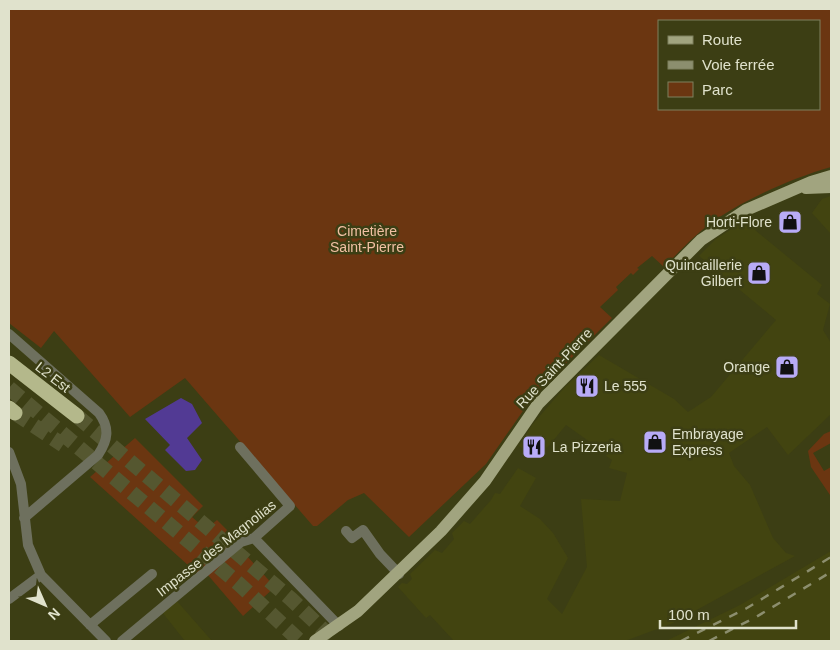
<svg xmlns="http://www.w3.org/2000/svg" width="840" height="650" viewBox="0 0 840 650" font-family="Helvetica,sans-serif">
<style>
.built{fill:#424410}
.green{fill:#6b3611;fill-rule:evenodd}
.water{fill:#523a94}
.lines{fill:none;stroke-linecap:round;stroke-linejoin:round}
.highway-tunnel{stroke:#555730;stroke-width:15;stroke-dasharray:15 8;stroke-linecap:butt}
.minor{stroke:#6e705e;stroke-width:10}
.major{stroke:#a1a47f;stroke-width:12}
.highway{stroke:#b4b88b;stroke-width:15}
.rail{stroke:#8c8e6e;stroke-width:2.5;stroke-dasharray:9 9;stroke-linecap:butt}
.labels{text-anchor:middle;dominant-baseline:central;stroke-width:5;stroke-linejoin:round;paint-order:stroke}
.poi-label{font-size:14px;fill:#e0e2cc;stroke:#3c3e14;text-anchor:end}
.park-label{font-size:14px;fill:#f1c0a3;stroke:#3c3e14}
.street-label{font-size:14px;fill:#e0e2cc;stroke:#3c3e14}
</style>
<rect width="100%" height="100%" fill="#3c3e14"/>
<path class="built" d="M 831,196 L 831,234 L 812,213 L 822,199 Z
M 744,221 L 822,285 L 817,294 L 830,304 L 823,330 L 831,343 L 831,414 L 788,455 L 767,427 L 729,453 L 734,466 L 750,485 L 773,538 L 786,553 L 795,556 L 673,623 L 625,641 L 454,641 L 430,615 L 426,618 L 398,587 L 402,583 L 407,584 L 412,579 L 410,574 L 435,550 L 442,553 L 454,539 L 452,533 L 464,521 L 470,524 L 491,500 L 495,493 L 500,494 L 518,468 L 536,478 L 520,506 L 540,519 L 553,533 L 568,558 L 547,599 L 562,614 L 587,567 L 581,499 L 620,501 L 627,473 L 609,468 L 612,460 L 606,456 L 607,454 L 566,425 L 547,448 L 541,444 L 534,456 L 519,446 L 532,425 L 565,387 L 599,355 L 674,399 L 688,412 L 711,397 L 776,320 L 699,256 L 716,239 Z
M 831,551 L 831,641 L 666,641 L 740,605 Z
M 176,600 L 212,641 L 185,641 L 162,612 Z"/>
<path class="green" d="M 9,9 L 831,9 L 831,167 C 793,178 752,196 718,218 C 698,231 681,250 664,267 L 652,256 L 637,268 L 639,269 L 633,275 L 631,273 L 616,287 L 618,290 L 600,307 L 612,318 L 534,395 L 486,464 L 409,537 L 364,493 L 348,500 L 317,526 L 313,526 L 185,378 L 130,417 L 54,331 L 41,348 L 9,323 ZM 659,21 L 819,21 L 819,109 L 659,109 Z
M 831,431 L 831,443 L 813,453 L 824,471 L 831,467 L 830,495 L 811,467 L 808,451 L 824,434 Z
M 135,438 L 203,506 L 192,517 L 206,529 L 217,520 L 237,540 L 199,575 L 90,477 Z
M 239,547 L 275,587 L 243,616 L 207,574 Z"/>
<path class="water" d="M 181,398 L 192,404 L 202,423 L 187,438 L 202,460 L 195,470 L 186,471 L 165,450 L 170,445 L 145,419 Z"/>
<g class="lines">
<path class="highway-tunnel" d="M 9,388 L 239,584 L 300,641
M 15,413 L 63,445
M 77,416 L 291,599 L 335,641"/>
<path class="minor" d="M 9,334 L 99,413 C 110,428 108,440 98,455 L 24,518
M 9,452 L 21,484 L 28,545 L 41,575 L 106,641
M 346,531 L 352,538 L 363,530 L 380,554 L 399,574
M 254,538 L 339,626
M 9,599 L 41,575
M 90,625 L 152,574
M 122,641 L 241,542 L 254,538 L 290,506 L 240,447"/>
<path class="major" d="M 806,188 L 831,187
M 315,641 L 358,611 L 441,531 L 485,481 L 538,404 L 701,240 L 746,210 L 811,182 L 831,176"/>
<path class="highway" d="M 9,363 L 77,416
M 9,408 L 15,413"/>
<path class="rail" d="M 681,641 L 747,608 L 831,557
M 709,641 L 756,617 L 831,572"/>
</g>
<defs>
<g id="shop-square" transform="scale(1.25)"><rect x="-9" y="-9" width="18" height="18" rx="4" fill="#b8abf7" stroke="#3c3e14"/><path d="M-5-2.5h2.3a2.7 3.5 0 0 1 5.4 0H5L5.5 6h-11ZM-1.5-2.5h3a1.5 2.3 0 0 0-3 0Z" fill="#111"/></g>
<g id="restaurant-square" transform="scale(1.25)"><rect x="-9" y="-9" width="18" height="18" rx="4" fill="#b8abf7" stroke="#3c3e14"/><path d="M-5-6h1v4h1v-4h1v4h1v-4h1v5L-1.5 .5V6h-2V.5L-5-1ZM5-6V6H3V1.5H1.5Q1.5-4 5-6Z" fill="#111"/></g>
</defs>
<g fill-rule="evenodd">
<use href="#shop-square" x="790" y="222"/>
<use href="#shop-square" x="759" y="273"/>
<use href="#shop-square" x="787" y="367"/>
<use href="#restaurant-square" x="587" y="386"/>
<use href="#shop-square" x="655" y="442"/>
<use href="#restaurant-square" x="534" y="447"/>
</g>
<g class="labels">
<g class="poi-label">
<text x="772" y="222">Horti-Flore</text>
<text x="742" y="265">Quincaillerie<tspan x="742" dy="16">Gilbert</tspan></text>
<text x="770" y="367">Orange</text>
<text x="604" y="386" text-anchor="start">Le 555</text>
<text x="672" y="434" text-anchor="start">Embrayage<tspan x="672" dy="16">Express</tspan></text>
<text x="552" y="447" text-anchor="start">La Pizzeria</text>
</g>
<g class="park-label">
<text x="367" y="231">Cimetière<tspan x="367" dy="16">Saint-Pierre</tspan></text>
</g>
<g class="street-label">
<text transform="translate(554 368) rotate(-47)">Rue Saint-Pierre</text>
<text transform="translate(53 377) rotate(38)">L2 Est</text>
<text transform="translate(216 548) rotate(-38)">Impasse des Magnolias</text>
</g>
</g>
<rect width="840" height="650" fill="none" stroke="#e0e2cc" stroke-width="20"/>
<rect x="658" y="20" width="162" height="90" fill="#3c3e14" stroke="#7e805e"/>
<rect x="668" y="36" width="25" height="8" fill="#a1a47f" stroke="#7e805e"/>
<text x="702" y="45" font-size="15" fill="#e0e2cc">Route</text>
<rect x="668" y="61" width="25" height="8" fill="#8c8e6e" stroke="#7e805e"/>
<text x="702" y="70" font-size="15" fill="#e0e2cc">Voie ferrée</text>
<rect x="668" y="82" width="25" height="15" fill="#6b3611" stroke="#7e805e"/>
<text x="702" y="95" font-size="15" fill="#e0e2cc">Parc</text>
<g transform="translate(45 605) rotate(135)" stroke="#3c3e14" stroke-width="4" paint-order="stroke">
<path d="M0-4L9 19L0 12L-9 19Z" fill="#e0e2cc"/>
<text y="-8" font-size="14" font-weight="bold" text-anchor="middle" fill="#e0e2cc">N</text>
</g>
<path d="M660 620v8h136v-8" fill="none" stroke="#e0e2cc" stroke-width="2.5"/>
<text x="668" y="620" font-size="15" fill="#e0e2cc" stroke="#3c3e14" stroke-width="4" paint-order="stroke">100 m</text>
</svg>
